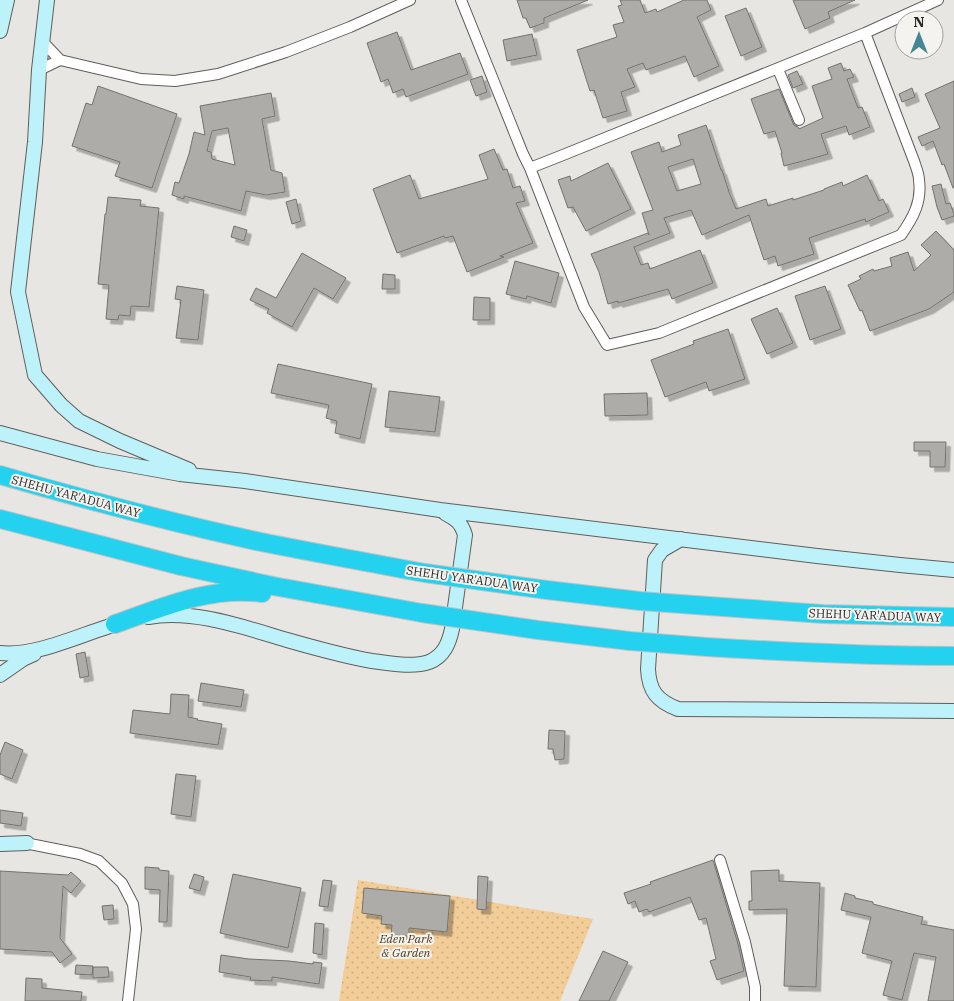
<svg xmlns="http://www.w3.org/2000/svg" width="954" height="1001" viewBox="0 0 954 1001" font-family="'IBM Plex Serif',serif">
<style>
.grass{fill:url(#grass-dots)}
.building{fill:#aeaca8;stroke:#74726e;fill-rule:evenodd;filter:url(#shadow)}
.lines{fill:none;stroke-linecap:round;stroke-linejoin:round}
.street-casing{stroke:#605e5b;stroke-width:12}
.secondary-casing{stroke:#605e5b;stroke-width:16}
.highway-casing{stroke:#c3c3c3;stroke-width:20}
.street{stroke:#fff;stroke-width:10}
.secondary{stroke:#bdf2fa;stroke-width:14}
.highway{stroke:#24d2f0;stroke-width:18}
.highway-bridge-casing{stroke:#c3c3c3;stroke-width:20;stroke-linecap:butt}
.highway-bridge{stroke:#24d2f0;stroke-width:18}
.labels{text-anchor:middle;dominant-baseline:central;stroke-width:4;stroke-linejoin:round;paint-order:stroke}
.street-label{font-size:12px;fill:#2a2928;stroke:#f5f3ef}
.park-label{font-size:12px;font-style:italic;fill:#4f3a1a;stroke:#f5f3ef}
</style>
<defs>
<pattern id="grass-dots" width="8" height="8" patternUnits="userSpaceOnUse" patternTransform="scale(1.25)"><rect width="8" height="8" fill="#f2cd97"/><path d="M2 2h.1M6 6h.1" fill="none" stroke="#d0b082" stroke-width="1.8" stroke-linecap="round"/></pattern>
<filter id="shadow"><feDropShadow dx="4.5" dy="4.5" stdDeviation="0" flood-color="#0004"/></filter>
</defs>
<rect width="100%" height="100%" fill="#e8e6e2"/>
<path class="grass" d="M 358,880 L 593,919 L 560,1001 L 339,1001 Z"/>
<path class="building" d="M 517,0 L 588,0 L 544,18 L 544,23 L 530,28 L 526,18 L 523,18 Z
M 620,0 L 640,0 L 645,13 L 656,9 L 657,12 L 684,0 L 707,0 L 711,10 L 697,17 L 719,66 L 694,77 L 685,56 L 646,70 L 643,63 L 627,69 L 635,87 L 621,92 L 627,111 L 603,118 L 594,90 L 590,91 L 577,50 L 617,37 L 613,25 L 624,22 L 618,6 L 622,5 Z
M 793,0 L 855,0 L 828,12 L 830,18 L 805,29 Z
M 746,8 L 762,47 L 741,56 L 725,16 Z
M 397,32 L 411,70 L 460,53 L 468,74 L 406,97 L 403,89 L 393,93 L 388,79 L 381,82 L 367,43 Z
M 532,34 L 537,55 L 507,61 L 503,40 Z
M 841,63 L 844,71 L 850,69 L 854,77 L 847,79 L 858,108 L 862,107 L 870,127 L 849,135 L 846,126 L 821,134 L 828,154 L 814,158 L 784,166 L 781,153 L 782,153 L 775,131 L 764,134 L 751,99 L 779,89 L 793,123 L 795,126 L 798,127 L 799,129 L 823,118 L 812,86 L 832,79 L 828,68 Z
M 797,71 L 803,84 L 793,88 L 788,75 Z
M 482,76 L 487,92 L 476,96 L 470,80 Z
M 954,81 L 954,188 L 953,188 L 944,164 L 942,165 L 933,141 L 922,146 L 918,137 L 940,128 L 925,94 Z
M 98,86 L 177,114 L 152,188 L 115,176 L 120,162 L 72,146 L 86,103 L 92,105 Z
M 912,88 L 915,97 L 902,102 L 899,94 Z
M 271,93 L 275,116 L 262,119 L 271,170 L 282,173 L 285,192 L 266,195 L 246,191 L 241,211 L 184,196 L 184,199 L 172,195 L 175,182 L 179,183 L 189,154 L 194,132 L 205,135 L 200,106 ZM 228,128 L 235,165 L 212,159 L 211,152 L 207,151 L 212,131 Z
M 706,125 L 721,170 L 722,170 L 729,192 L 736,209 L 766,199 L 768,206 L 793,198 L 793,200 L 824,190 L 824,189 L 842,182 L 843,186 L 867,175 L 879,201 L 883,199 L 889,212 L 866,222 L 865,219 L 809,238 L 814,254 L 778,266 L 775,256 L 764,260 L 749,215 L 702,235 L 691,210 L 664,218 L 670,233 L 634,247 L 641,265 L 648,263 L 650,269 L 700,250 L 713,283 L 672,299 L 668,289 L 618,303 L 618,301 L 608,304 L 599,272 L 591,254 L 648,233 L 649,235 L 642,213 L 653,210 L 631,152 L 659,142 L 662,152 L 681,145 L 678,135 ZM 693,159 L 701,184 L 677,191 L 668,167 Z
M 494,149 L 503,170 L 507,169 L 513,188 L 520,186 L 525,201 L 516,203 L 533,243 L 500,256 L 504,257 L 467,272 L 453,236 L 445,238 L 444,236 L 397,253 L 373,189 L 410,175 L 419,199 L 488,179 L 479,155 Z
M 608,163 L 631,209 L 586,231 L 573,207 L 568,208 L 558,180 L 570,176 L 571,181 Z
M 941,184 L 946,204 L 950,203 L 954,214 L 954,216 L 942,220 L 937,207 L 932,186 Z
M 108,197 L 141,200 L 140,206 L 159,208 L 149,307 L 131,306 L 130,316 L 119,315 L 118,320 L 106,319 L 109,285 L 98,284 L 105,214 L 106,214 Z
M 296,199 L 301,221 L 292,224 L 286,202 Z
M 234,226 L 247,230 L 244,241 L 231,237 Z
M 936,231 L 954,250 L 954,292 L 929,309 L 870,331 L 862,310 L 860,311 L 848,285 L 861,279 L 859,276 L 873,269 L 874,271 L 892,266 L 890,258 L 908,252 L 914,271 L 931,255 L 921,245 Z
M 302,253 L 346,278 L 333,299 L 314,288 L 292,327 L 267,313 L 269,309 L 250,300 L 256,288 L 276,298 Z
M 515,261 L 559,273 L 551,303 L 527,296 L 526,299 L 506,294 Z
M 383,274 L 395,275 L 395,289 L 382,289 Z
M 177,286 L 204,290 L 198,340 L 176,338 L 181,300 L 175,299 Z
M 825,286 L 841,329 L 810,340 L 795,296 Z
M 474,297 L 490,298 L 490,320 L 473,320 Z
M 777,308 L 793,343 L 767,354 L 751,319 Z
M 728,329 L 745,379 L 709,391 L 706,382 L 665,397 L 651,360 L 694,344 L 693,341 Z
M 278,364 L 372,384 L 360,439 L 335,433 L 337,421 L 326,418 L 329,405 L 271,393 Z
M 389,391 L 440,397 L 435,432 L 385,427 Z
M 647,393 L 648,415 L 605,416 L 604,394 Z
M 914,442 L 946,442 L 945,467 L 930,467 L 930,451 L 914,451 Z
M 85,652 L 89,676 L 80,678 L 76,654 Z
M 201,683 L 244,690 L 241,707 L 198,701 Z
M 171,694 L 189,695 L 188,717 L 198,719 L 197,720 L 222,724 L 218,745 L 130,733 L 133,710 L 170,714 Z
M 549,730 L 565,731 L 564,759 L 555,760 L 553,749 L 548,749 Z
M 5,742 L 23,750 L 12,779 L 0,774 L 0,755 Z
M 176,774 L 196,776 L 191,817 L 171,814 Z
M 0,810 L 23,813 L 21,826 L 0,823 Z
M 713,860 L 738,944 L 744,971 L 717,980 L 710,961 L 716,959 L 706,918 L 699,920 L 690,897 L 649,912 L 647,909 L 639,912 L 635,901 L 628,904 L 624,893 L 651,884 L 650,882 Z
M 145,867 L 159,868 L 159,870 L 169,871 L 167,922 L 159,922 L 160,890 L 145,889 Z
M 779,870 L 779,881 L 820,883 L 816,987 L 784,986 L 787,909 L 749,910 L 749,901 L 752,901 L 751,871 Z
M 0,871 L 68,875 L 71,872 L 81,881 L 71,893 L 63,886 L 60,938 L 72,954 L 60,963 L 52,952 L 0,949 Z
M 194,874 L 204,877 L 200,891 L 189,888 Z
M 233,874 L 301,888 L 288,948 L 220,933 Z
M 478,876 L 488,877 L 486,910 L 477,909 Z
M 323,880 L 332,881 L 328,907 L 319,906 Z
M 364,888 L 450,896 L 447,932 L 409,928 L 409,936 L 391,935 L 392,925 L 381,924 L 382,916 L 362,913 Z
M 845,893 L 855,896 L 855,898 L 873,902 L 873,904 L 923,917 L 921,924 L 954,930 L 954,1001 L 928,1001 L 936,957 L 914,953 L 902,1000 L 883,995 L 892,961 L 862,953 L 871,917 L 841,910 Z
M 113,905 L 114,919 L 104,920 L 102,906 Z
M 315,923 L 324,924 L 322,955 L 313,953 Z
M 603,951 L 628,962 L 609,1001 L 579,1001 Z
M 221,955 L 249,959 L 289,961 L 313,964 L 313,962 L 322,963 L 319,984 L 272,977 L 272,981 L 250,980 L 251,977 L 219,972 Z
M 76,965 L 93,966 L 92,975 L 75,974 Z
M 93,967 L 108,967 L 109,977 L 93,978 Z
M 26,978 L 42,979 L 42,988 L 82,992 L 81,1001 L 25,1001 Z"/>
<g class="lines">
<g class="street-casing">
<path id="street" d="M 461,0 L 523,154 L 530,168 L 584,307 L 607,345 L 659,333 L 901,235 C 913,218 922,202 919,180 C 919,174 916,167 914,161 L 865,33
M 42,41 L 60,60 L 141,79 L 175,81 L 218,74 L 286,52 L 350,27 L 410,0
M 778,69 L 799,120
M 39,70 L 60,60
M 530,168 L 563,155 L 865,33 L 938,0
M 20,842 L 80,854 L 99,861 L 122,883 L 133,904 L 136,929 L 128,1001
M 720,860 L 745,942 L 755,987 L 755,1001"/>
</g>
<g class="secondary-casing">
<path id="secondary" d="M 47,0 L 39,70 L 35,142 L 18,292 L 35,375 L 61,405 L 79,421 L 120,441 L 189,470
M 0,31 L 7,0
M 0,433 L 97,459 L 180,474 L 245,481 L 440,510 L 817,556 L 900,565 L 954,570
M 681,539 L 662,550 L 655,560 L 648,669 C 649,691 657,701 678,709 L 954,711
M 148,617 C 193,609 243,627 287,640 C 315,648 343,656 372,661 C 389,663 412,668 429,662 C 444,656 449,643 452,629 L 465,535 C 461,522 456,519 445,513
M 0,653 C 39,657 87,631 124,622
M 0,675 L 23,659 L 34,654
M 0,844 L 27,843"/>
</g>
<g class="highway-casing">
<path id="highway" d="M 0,475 C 86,500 173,523 261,542 C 316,553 371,563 425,573
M 0,519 L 181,566 L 273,586 L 422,613
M 709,606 L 823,614 L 954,617
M 115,624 C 163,607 210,586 262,593
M 707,647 C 789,652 872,656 954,656"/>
</g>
<use href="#street" class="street"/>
<use href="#secondary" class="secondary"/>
<use href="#highway" class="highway"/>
<g class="highway-bridge-casing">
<path id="highway-bridge" d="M 425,573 L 547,590 L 640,601 L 709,606
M 422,613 L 538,630 L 630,641 L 707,647"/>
</g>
<use href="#highway-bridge" class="highway-bridge"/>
</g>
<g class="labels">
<g class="street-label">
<text transform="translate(76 496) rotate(15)">SHEHU YAR'ADUA WAY</text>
<text transform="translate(472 579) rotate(8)">SHEHU YAR'ADUA WAY</text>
<text transform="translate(875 615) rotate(2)">SHEHU YAR'ADUA WAY</text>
</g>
<g class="park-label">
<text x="406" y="938">Eden Park<tspan x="406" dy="14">&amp; Garden</tspan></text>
</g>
</g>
<g transform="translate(919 35)"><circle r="24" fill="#f5f3ef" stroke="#a4a29f"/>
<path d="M0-4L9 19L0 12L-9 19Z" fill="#438796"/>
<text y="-8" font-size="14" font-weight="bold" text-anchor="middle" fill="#2a2928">N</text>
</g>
</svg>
